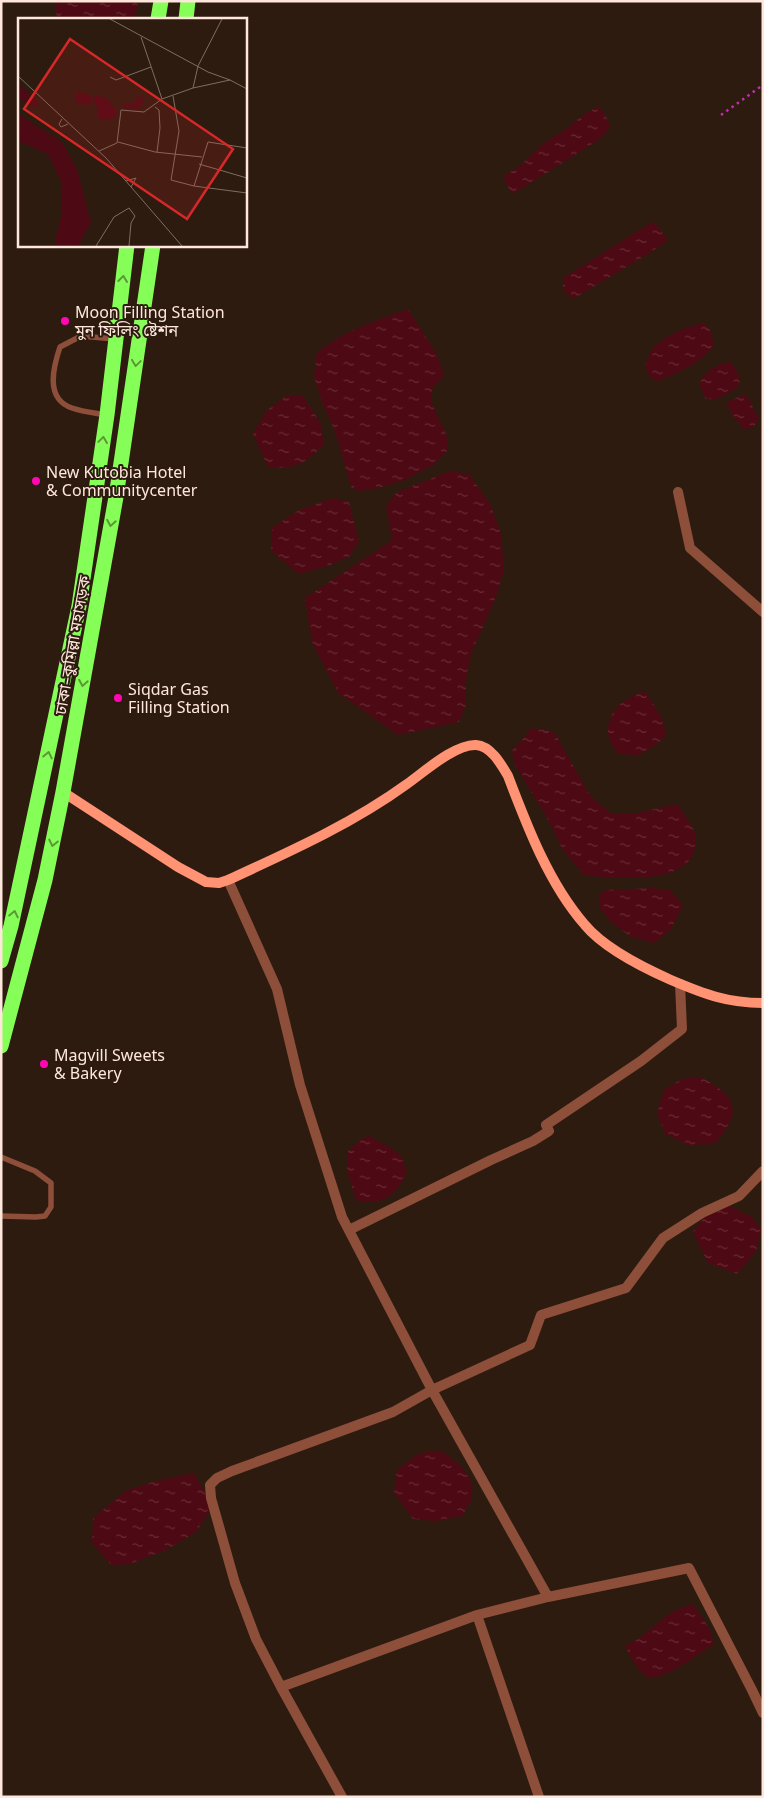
<svg xmlns="http://www.w3.org/2000/svg" width="764" height="1798" viewBox="0 0 764 1798" font-family="'Noto Sans','Noto Sans Bengali',sans-serif">
<style>
.water{fill:url(#water-ripples)}
.lines{fill:none;stroke-linecap:round;stroke-linejoin:round}
.path{stroke:#c32cae;stroke-width:2.5;stroke-dasharray:2.5 4;stroke-linecap:butt}
.lane{stroke:#8d4e3a;stroke-width:5.5}
.street{stroke:#8d4e3a;stroke-width:10}
.secondary{stroke:#ff9373;stroke-width:10}
.highway{stroke:#85ff57;stroke-width:15}
.oneway{stroke:#5d9837}
.poi-dot{fill:#ff08b4;stroke:#2d1b10;stroke-width:2}
.labels{text-anchor:middle;dominant-baseline:central;stroke-width:4;stroke-linejoin:round;paint-order:stroke}
.poi-label{font-size:16px;fill:#ffe7dc;stroke:#2d1b10;text-anchor:start}
.street-label{font-size:16px;fill:#ffe7dc;stroke:#2d1b10}
.inset-road{fill:none;stroke:#816d62;stroke-width:1}
.view{fill:#d62828;fill-opacity:0.15;stroke:#d62828;stroke-width:2.5}
.inset-edge{fill:none;stroke:#ffe7dc;stroke-width:2.5}
</style>
<defs>
<pattern id="water-ripples" width="26" height="14" patternUnits="userSpaceOnUse" patternTransform="scale(1.25)"><rect width="26" height="14" fill="#4d0914"/><path d="M2 4q2-2 4 0t4 0M15 11q2-2 4 0t4 0" fill="none" stroke="#682d36"/></pattern>
</defs>
<rect width="100%" height="100%" fill="#2d1b10"/>
<path class="water" d="M 55,1 L 138,1 L 135,19 L 57,19 Z
M 599,106 L 608,120 L 610,127 L 600,139 L 521,189 L 512,193 L 506,184 L 504,176 L 520,166 L 544,143 L 563,131 L 586,113 Z
M 652,222 L 656,224 L 668,240 L 648,254 L 573,299 L 563,290 L 563,278 Z
M 408,309 L 435,351 L 444,374 C 441,379 437,382 434,386 C 424,400 444,424 447,438 C 448,442 447,446 448,450 L 433,465 L 405,480 L 374,489 L 359,491 L 351,487 L 335,431 L 323,405 L 314,376 L 317,353 C 342,331 377,320 408,309 Z
M 704,323 L 710,330 L 714,345 C 701,363 679,372 659,381 L 651,379 L 645,367 C 647,362 648,356 651,351 C 660,337 688,326 704,323 Z
M 731,362 L 740,377 L 739,385 C 730,392 718,403 705,398 L 699,383 C 706,371 716,363 731,362 Z
M 286,396 L 303,396 L 321,424 L 324,445 C 305,463 296,470 268,467 L 253,434 L 266,411 Z
M 740,396 L 747,396 L 759,419 L 753,428 L 744,429 L 734,417 L 726,403 Z
M 450,471 L 469,474 L 490,504 L 501,533 L 504,570 L 496,597 L 471,654 L 466,680 L 466,705 L 459,722 L 398,735 L 338,693 L 312,642 L 305,598 L 392,540 L 386,506 L 397,492 Z
M 333,498 L 349,502 L 359,541 L 350,556 L 328,566 L 299,574 L 271,551 L 272,528 L 299,510 Z
M 645,691 L 662,718 L 666,735 L 657,744 L 639,755 L 617,754 C 614,748 608,739 608,732 C 608,709 626,697 645,691 Z
M 532,728 L 554,732 L 591,797 L 612,814 L 637,813 L 677,804 C 683,813 692,824 695,833 C 696,837 695,842 695,845 C 694,886 611,879 584,875 L 563,850 L 547,818 L 515,765 L 512,751 Z
M 652,888 L 670,890 L 683,905 L 671,929 L 655,943 L 631,937 L 610,921 L 599,907 L 600,894 L 606,890 Z
M 700,1077 C 737,1096 744,1112 714,1144 L 688,1145 L 665,1134 L 657,1113 L 664,1090 L 682,1079 Z
M 369,1136 L 390,1147 L 402,1157 L 407,1173 C 395,1196 382,1207 356,1200 L 347,1171 L 348,1151 L 361,1139 Z
M 726,1204 L 752,1217 L 761,1229 L 756,1252 L 737,1274 L 708,1263 L 693,1232 L 708,1213 Z
M 430,1451 L 443,1452 L 460,1465 L 471,1480 L 471,1501 L 462,1516 L 436,1521 L 413,1519 L 394,1493 L 397,1470 L 416,1455 Z
M 194,1473 L 206,1495 L 210,1510 L 196,1532 L 166,1550 L 130,1564 L 111,1565 L 92,1543 L 93,1518 L 127,1490 L 156,1481 Z
M 693,1604 L 709,1628 L 714,1644 C 702,1652 662,1682 648,1677 C 639,1673 629,1654 625,1646 L 639,1638 L 673,1611 Z"/>
<g class="lines">
<path class="path" d="M 721,115 L 763,85"/>
<path class="lane" d="M 107,415 C 96,413 83,412 72,408 C 45,399 53,368 60,347 L 81,336 L 115,339
M 1,1157 L 35,1171 L 51,1183 L 51,1207 L 45,1216 L 36,1217 L 1,1216"/>
<path class="street" d="M 678,492 L 690,548 L 763,612
M 228,880 L 277,989 L 300,1085 L 342,1217 L 432,1390 L 548,1597
M 349,1230 L 491,1160 L 533,1141 L 549,1131 L 546,1125 L 641,1061 L 682,1029 L 680,984
M 477,1615 L 539,1797
M 281,1687 L 256,1639 L 235,1583 L 211,1498 L 210,1485 L 217,1478 L 232,1471 L 393,1412 L 432,1390 L 530,1345 L 541,1315 L 626,1288 L 663,1238 L 702,1213 L 739,1196 L 763,1171
M 342,1797 L 281,1687 L 477,1615 L 548,1597 L 689,1568 L 752,1690 L 763,1713"/>
<path class="secondary" d="M 63,792 L 178,867 L 206,882 L 219,883 L 228,880 C 289,852 352,824 407,784 C 424,772 455,744 476,745 C 491,746 501,764 508,776 C 527,826 549,884 585,925 C 604,948 644,968 671,980 C 704,994 727,1003 763,1003"/>
<path class="highway" d="M 158,19 L 161,1
M 186,19 L 188,1
M 1,961 L 11,926 L 79,606 L 107,415 L 127,245
M 1,1046 L 45,880 L 63,792 L 116,497 L 153,245"/>
</g>
<defs><path id="oneway-chevron" d="M-2-3.5L2.5 0L-2 3.5" fill="none" stroke-width="1.6" stroke-linecap="round" stroke-linejoin="round" transform="scale(1.25)"/></defs>
<g class="oneway">
<use href="#oneway-chevron" transform="translate(123 279) rotate(-83)"/>
<use href="#oneway-chevron" transform="translate(136 363) rotate(98)"/>
<use href="#oneway-chevron" transform="translate(103 440) rotate(-82)"/>
<use href="#oneway-chevron" transform="translate(111 523) rotate(100)"/>
<use href="#oneway-chevron" transform="translate(83 683) rotate(100)"/>
<use href="#oneway-chevron" transform="translate(48 755) rotate(-78)"/>
<use href="#oneway-chevron" transform="translate(53 843) rotate(102)"/>
<use href="#oneway-chevron" transform="translate(14 914) rotate(-78)"/>
</g>
<g class="poi-dot">
<circle cx="65" cy="321" r="5"/>
<circle cx="36" cy="481" r="5"/>
<circle cx="118" cy="698" r="5"/>
<circle cx="44" cy="1064" r="5"/>
</g>
<g class="labels">
<g class="poi-label">
<text x="75" y="312">Moon Filling Station<tspan x="75" dy="18">মুন ফিলিং ষ্টেশন</tspan></text>
<text x="46" y="472">New Kutobia Hotel<tspan x="46" dy="18">&amp; Communitycenter</tspan></text>
<text x="128" y="689">Siqdar Gas<tspan x="128" dy="18">Filling Station</tspan></text>
<text x="54" y="1055">Magvill Sweets<tspan x="54" dy="18">&amp; Bakery</tspan></text>
</g>
<g class="street-label">
<text transform="translate(72 645) rotate(-80)">ঢাকা–কুমিল্লা মহাসড়ক</text>
</g>
</g>
<g transform="translate(18 18)">
<rect width="229" height="229" fill="#2d1b10"/>
<path d="M 0,66 L 20,83 L 19,89 L 7,85 L 0,78 ZM 59,73 L 74,78 L 72,88 L 57,84 ZM 77,77 L 88,80 L 99,93 L 97,99 L 89,102 L 79,100 L 79,88 L 75,85 ZM 120,78 L 126,81 L 121,91 L 105,90 L 106,85 L 117,85 ZM 0,96 L 44,124 L 59,151 L 73,204 L 60,228 L 36,228 L 44,195 L 44,166 L 30,136 L 0,123 Z" fill="#4d0914"/>
<path class="inset-road" d="M 92,1 L 190,54 L 212,62M 123,19 L 144,81M 0,58 L 88,140 L 164,228M 92,59 L 98,62 L 133,49M 175,70 L 212,62 L 229,71M 155,78 L 161,113 L 153,162 L 176,168M 137,89 L 141,92 L 142,110 L 139,134M 44,101 L 41,106 L 43,109 L 50,106M 100,124 L 137,134 L 184,139M 229,130 L 190,124 L 176,168 L 229,175M 81,133 L 99,125 L 103,92 L 126,94 L 144,81 L 175,70 L 180,48 L 204,1M 181,146 L 229,160M 108,163 L 118,160 L 113,169M 78,228 L 96,199 L 111,190 L 117,198 L 113,205 L 111,228"/>
<path class="view" d="M 52,21 L 215,131 L 169,201 L 6,91 Z"/>
<rect width="229" height="229" class="inset-edge"/>
</g>
<rect width="764" height="1798" fill="none" stroke="#ffe7dc" stroke-width="5"/>
</svg>
